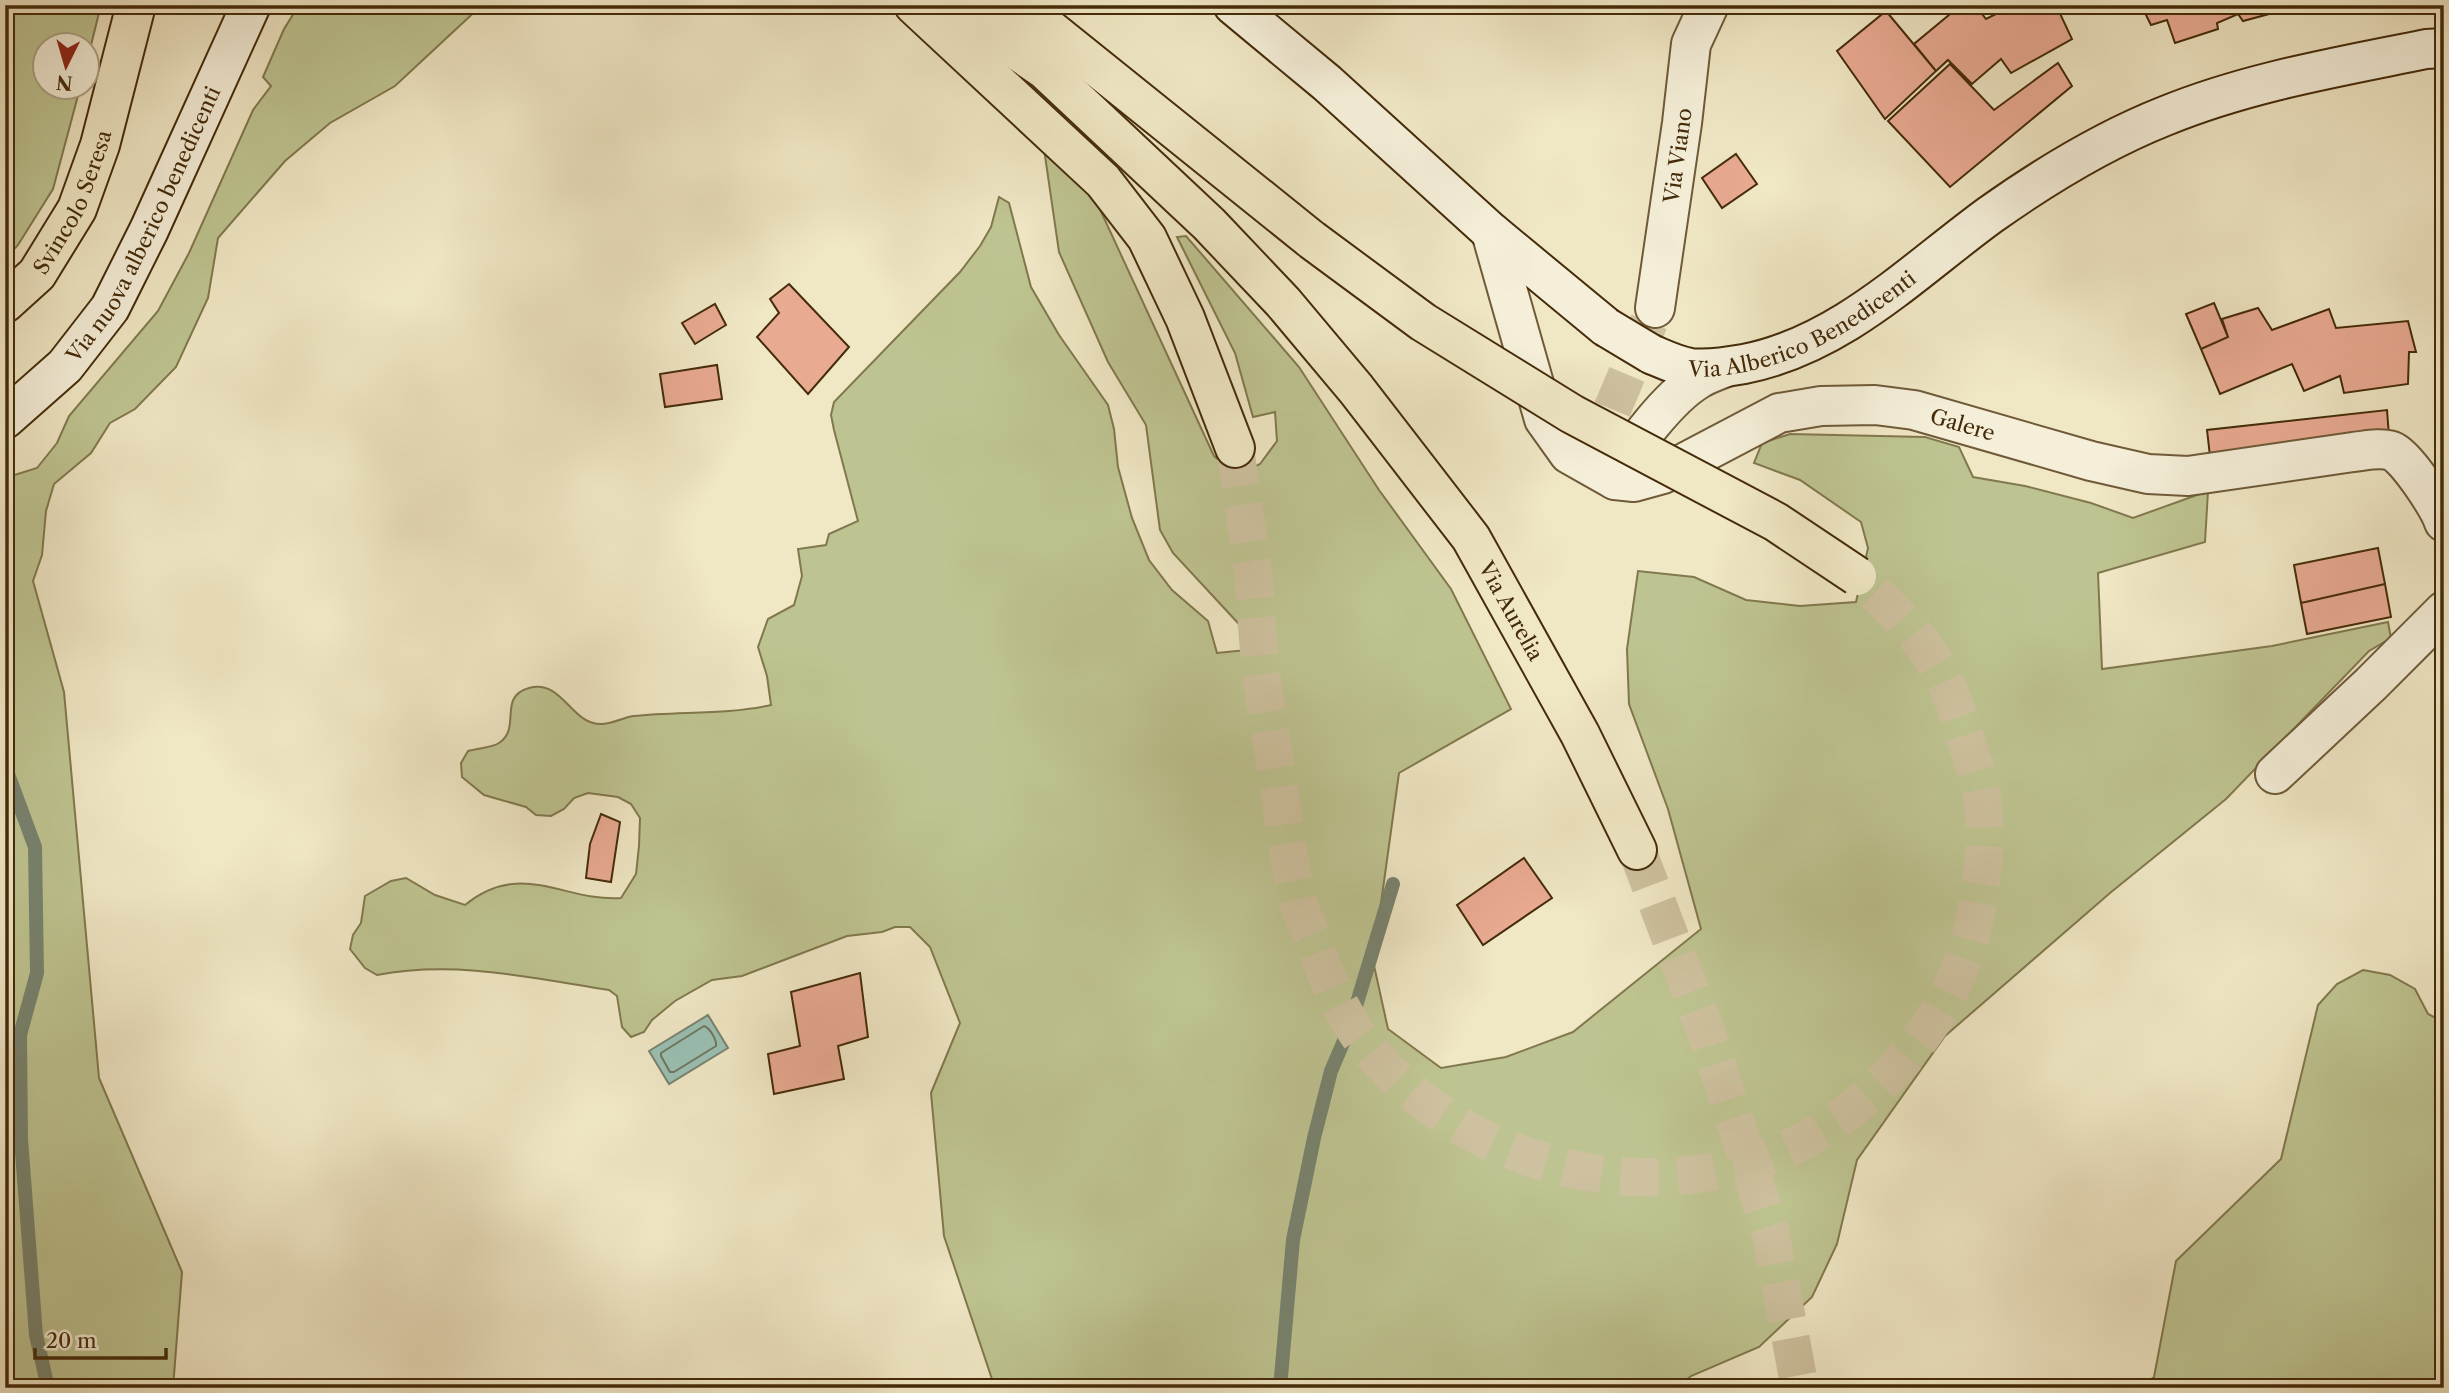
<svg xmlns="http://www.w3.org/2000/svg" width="2449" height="1393" viewBox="0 0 2449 1393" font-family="'Libre Caslon Text',serif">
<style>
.green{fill:#bec491;stroke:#81784d;stroke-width:2}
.water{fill:#9ac0b4;stroke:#788470;stroke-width:2}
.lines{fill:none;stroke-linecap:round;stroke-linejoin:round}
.shore{stroke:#6f765e;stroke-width:2}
.stream{stroke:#788470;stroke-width:14}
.building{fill:#e9aa92;stroke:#442b09;stroke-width:2}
.street-tunnel{stroke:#cec19f;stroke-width:38;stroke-dasharray:38 19;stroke-linecap:butt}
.highway-tunnel{stroke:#cec19f;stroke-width:38;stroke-dasharray:38 19;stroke-linecap:butt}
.street-casing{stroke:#6f5a38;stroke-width:42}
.secondary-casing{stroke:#442b09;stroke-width:42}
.primary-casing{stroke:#442b09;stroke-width:42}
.highway-casing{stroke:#442b09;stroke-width:42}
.street{stroke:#f5efd9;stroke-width:38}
.secondary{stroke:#f5efd9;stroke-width:38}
.primary{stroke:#f0e7c5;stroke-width:38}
.highway{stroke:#f0e7c5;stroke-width:38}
.secondary-bridge-casing{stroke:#442b09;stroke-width:42;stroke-linecap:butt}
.highway-bridge-casing{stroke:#442b09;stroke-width:42;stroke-linecap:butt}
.secondary-bridge{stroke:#f5efd9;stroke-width:38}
.highway-bridge{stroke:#f0e7c5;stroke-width:38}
.labels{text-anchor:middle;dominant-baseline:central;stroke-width:7;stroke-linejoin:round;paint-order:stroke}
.street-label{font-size:21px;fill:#442b09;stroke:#f5efd9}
</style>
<rect width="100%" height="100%" fill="#f0e7c5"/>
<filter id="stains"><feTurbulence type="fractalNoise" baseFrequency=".00286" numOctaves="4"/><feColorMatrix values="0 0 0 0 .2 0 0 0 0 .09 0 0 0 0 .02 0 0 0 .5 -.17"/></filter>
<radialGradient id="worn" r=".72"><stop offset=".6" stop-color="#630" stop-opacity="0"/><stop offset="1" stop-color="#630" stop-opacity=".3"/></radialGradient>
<path class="green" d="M 5,5 L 101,5 L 88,57 L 88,46 L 46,46 L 46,88 L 80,88 L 53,189 L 18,245 L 5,259 Z
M 299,5 L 482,5 L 395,86 L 330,123 L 285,161 L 218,238 L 208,298 L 176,367 L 135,409 L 110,423 L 91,453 L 54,484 L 46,511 L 42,555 L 33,581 L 64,692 L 99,1078 L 182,1272 L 173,1388 L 5,1388 L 5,478 L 37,468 L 57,443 L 69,416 L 158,311 L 189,253 L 253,110 L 271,86 L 263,77 L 284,29 Z
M 1043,142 L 1069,167 L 1098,205 L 1214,456 L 1225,465 L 1246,471 L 1260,464 L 1277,441 L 1275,412 L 1253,417 L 1235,353 L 1177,237 L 1186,236 L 1299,367 L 1379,490 L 1451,589 L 1511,709 L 1399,773 L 1373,961 L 1388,1029 L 1441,1068 L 1506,1057 L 1573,1032 L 1701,929 L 1668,809 L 1629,704 L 1627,649 L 1638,571 L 1694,577 L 1746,600 L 1800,606 L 1856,602 L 1868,548 L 1861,522 L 1800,480 L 1754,463 L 1762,443 L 1790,434 L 1925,437 L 1959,447 L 1973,477 L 2025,486 L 2091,503 L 2133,518 L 2208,491 L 2205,542 L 2098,573 L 2102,669 L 2272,646 L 2388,622 L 2391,638 L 2369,651 L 2226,799 L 2110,893 L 1945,1036 L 1857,1160 L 1837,1244 L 1812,1297 L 1759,1347 L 1691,1376 L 1676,1388 L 995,1388 L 944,1236 L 931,1093 L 960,1023 L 930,947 L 910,927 L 895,927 L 882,932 L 847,936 L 742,976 L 712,980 L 675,1001 L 652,1020 L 644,1032 L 631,1037 L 622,1027 L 617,996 L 609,990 C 532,978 455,960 377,975 L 365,968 L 350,949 L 353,935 L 361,923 L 365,896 L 391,881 L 406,878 L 435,895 L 465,905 C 521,859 564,902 621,898 L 636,874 L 639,846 L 640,818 L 631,804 L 618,797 L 588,793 L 574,798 L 564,809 L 551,816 L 536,815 L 526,807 L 484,795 L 462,777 L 461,763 L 468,751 C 477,748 492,748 499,743 C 522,728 497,697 529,688 C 563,679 570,724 601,724 C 612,724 622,718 633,716 C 679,711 726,715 771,705 L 767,676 L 758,647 L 768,619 L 794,605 L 802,576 L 798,549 L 826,545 L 829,534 L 858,521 L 834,430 L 831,415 L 834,402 L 960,272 L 980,246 L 991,227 L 999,197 L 1009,203 L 1031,287 L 1059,335 L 1108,405 L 1114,429 L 1118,467 L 1132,518 L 1149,560 L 1172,590 L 1208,621 L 1217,653 L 1257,649 L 1237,622 L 1173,553 L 1160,530 L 1146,425 L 1108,362 L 1059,252 Z
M 2363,970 L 2390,975 L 2415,989 L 2428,1014 L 2444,1022 L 2444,1388 L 2139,1388 L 2154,1377 L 2176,1261 L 2281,1159 L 2318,1005 L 2337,984 Z"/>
<path class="water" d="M 708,1015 L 728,1048 L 669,1084 L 649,1051 Z"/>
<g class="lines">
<path class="shore" d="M 704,1026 C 710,1028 717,1040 716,1046 L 674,1072 L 670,1072 L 661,1056 L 661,1053 Z"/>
<path class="stream" d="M 5,766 L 35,847 L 37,973 L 20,1035 L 21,1139 L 36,1335 L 48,1388
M 1280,1388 L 1293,1240 L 1314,1138 L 1331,1071 L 1349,1029 L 1393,884"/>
</g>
<path class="building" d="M 1961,5 L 1975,5 L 1986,19 L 2014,5 L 2056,5 L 2072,39 L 2011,73 L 2001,59 L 1972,84 L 1948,60 L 1936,71 L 1914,44 Z
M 2141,5 L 2287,5 L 2288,9 L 2243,21 L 2238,14 L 2217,23 L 2218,29 L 2175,43 L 2167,20 L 2151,25 Z
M 1886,11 L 1936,71 L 1885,119 L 1837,51 Z
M 2058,63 L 2072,86 L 1950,187 L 1888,121 L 1950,64 L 1994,110 Z
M 1736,154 L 1757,184 L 1722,208 L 1702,178 Z
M 789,284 L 849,347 L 808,394 L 757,337 L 779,313 L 770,299 Z
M 2214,303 L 2228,337 L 2201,349 L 2186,314 Z
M 715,304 L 726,325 L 695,344 L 682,323 Z
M 2258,308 L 2272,330 L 2329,309 L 2336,328 L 2408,321 L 2416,352 L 2409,352 L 2408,384 L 2344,393 L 2340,376 L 2304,391 L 2292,364 L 2220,394 L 2201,349 L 2228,337 L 2222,319 Z
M 717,365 L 722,399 L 665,407 L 660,374 Z
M 2387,410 L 2389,436 L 2210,456 L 2207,430 Z
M 2378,548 L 2385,584 L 2301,603 L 2294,565 Z
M 2385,584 L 2391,617 L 2307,634 L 2301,603 Z
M 601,814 L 620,822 L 611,882 L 586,878 L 590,844 Z
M 1524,858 L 1552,898 L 1483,945 L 1457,905 Z
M 860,973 L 868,1037 L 838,1046 L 844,1079 L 774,1094 L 768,1054 L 800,1046 L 791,992 Z"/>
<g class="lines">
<path class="street-tunnel" d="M 1590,462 L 1655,308"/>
<path class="highway-tunnel" d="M 1235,448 C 1240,486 1247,524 1252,562 C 1256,601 1257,640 1262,678 C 1266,710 1272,742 1277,775 C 1283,816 1288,858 1297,898 C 1300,912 1307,926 1313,939 C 1320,959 1327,979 1336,997 C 1366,1061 1426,1111 1489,1141 C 1574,1180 1668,1190 1758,1160 C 1852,1130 1940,1040 1968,945 C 1982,896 1988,845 1982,795 C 1980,778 1972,760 1967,744 C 1958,716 1950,686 1934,661 C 1914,628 1884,602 1857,576
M 1637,850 L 1709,1040 L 1770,1230 L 1800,1388"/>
<g class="street-casing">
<g id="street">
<path d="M 1491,232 L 1544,419 L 1569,454 L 1615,480"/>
<path id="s1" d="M 1655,308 L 1682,123 L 1691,44 L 1709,5"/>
<path id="s2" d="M 1724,368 C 1716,371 1707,374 1699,379 C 1670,396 1628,449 1615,480 L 1634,482 L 1663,474 L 1779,413 L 1821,406 L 1875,405 L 1914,410 L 2091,461 L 2148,474 L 2188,476 L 2353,452 C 2364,451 2380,447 2392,451 C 2406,456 2439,507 2444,522"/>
<path d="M 2275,774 L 2371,684 L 2444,611"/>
</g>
</g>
<g class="secondary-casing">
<g id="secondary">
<path d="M 1233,5 L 1327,83 L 1491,232 L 1606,327"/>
<path id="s3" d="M 1651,354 C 1663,359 1677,366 1691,368 C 1708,370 1727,367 1744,364 C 1841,345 1912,272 1990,215 C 2045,176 2102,141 2165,116 C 2248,82 2338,67 2426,49 L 2444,48"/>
<path id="s4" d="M 5,419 L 65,366 L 110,308 L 149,230 L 251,5"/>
</g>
</g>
<g class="primary-casing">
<g id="primary">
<path id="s5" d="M 5,303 L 37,274 L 77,209 L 100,145 L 136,5"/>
</g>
</g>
<g class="highway-casing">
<g id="highway">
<path d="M 914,5 L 1103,181 L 1147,238 L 1185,318 L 1235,448"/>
<path id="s6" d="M 952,5 L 1045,70 L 1209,224 L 1283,302 L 1356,389 L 1471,538 L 1580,734 L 1637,850"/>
<path d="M 1013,5 L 1042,23 L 1312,240"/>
</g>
</g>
<use href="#street" class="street"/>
<use href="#secondary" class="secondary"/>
<use href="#primary" class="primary"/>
<use href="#highway" class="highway"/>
<g class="secondary-bridge-casing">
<path id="secondary-bridge" d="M 1606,327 L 1651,354"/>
</g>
<g class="highway-bridge-casing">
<path id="highway-bridge" d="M 1312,240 L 1423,322 L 1572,414 L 1776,522 L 1857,576"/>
</g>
<use href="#secondary-bridge" class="secondary-bridge"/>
<use href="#highway-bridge" class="highway-bridge"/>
</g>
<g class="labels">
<g class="street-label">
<text stroke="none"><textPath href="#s1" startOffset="154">Via Viano</textPath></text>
<text stroke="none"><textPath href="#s5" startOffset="124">Svincolo Seresa</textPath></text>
<text stroke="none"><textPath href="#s4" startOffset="243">Via nuova alberico benedicenti</textPath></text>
<text stroke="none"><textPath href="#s3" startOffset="164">Via Alberico Benedicenti</textPath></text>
<text stroke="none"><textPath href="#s2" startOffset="527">Galere</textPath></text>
<text stroke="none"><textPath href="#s6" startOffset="831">Via Aurelia</textPath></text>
</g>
</g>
<rect width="2449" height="1393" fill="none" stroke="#f0e7c5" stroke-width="28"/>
<rect x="7" y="7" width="2435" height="1379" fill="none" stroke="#442b09" stroke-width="3.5"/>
<rect x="14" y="14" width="2421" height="1365" fill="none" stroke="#442b09" stroke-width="2"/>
<g transform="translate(66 66) rotate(185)"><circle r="33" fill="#f5efd9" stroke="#aea186" stroke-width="2"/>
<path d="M0-5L12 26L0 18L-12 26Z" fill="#8f2418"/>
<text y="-10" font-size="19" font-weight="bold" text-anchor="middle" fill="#442b09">N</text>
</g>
<path d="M35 1348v10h131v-10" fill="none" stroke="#442b09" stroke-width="3.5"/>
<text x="46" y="1348" font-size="21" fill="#442b09" stroke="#f5efd9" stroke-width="5" paint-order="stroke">20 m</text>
<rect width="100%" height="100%" filter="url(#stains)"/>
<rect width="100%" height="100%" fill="url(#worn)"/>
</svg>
